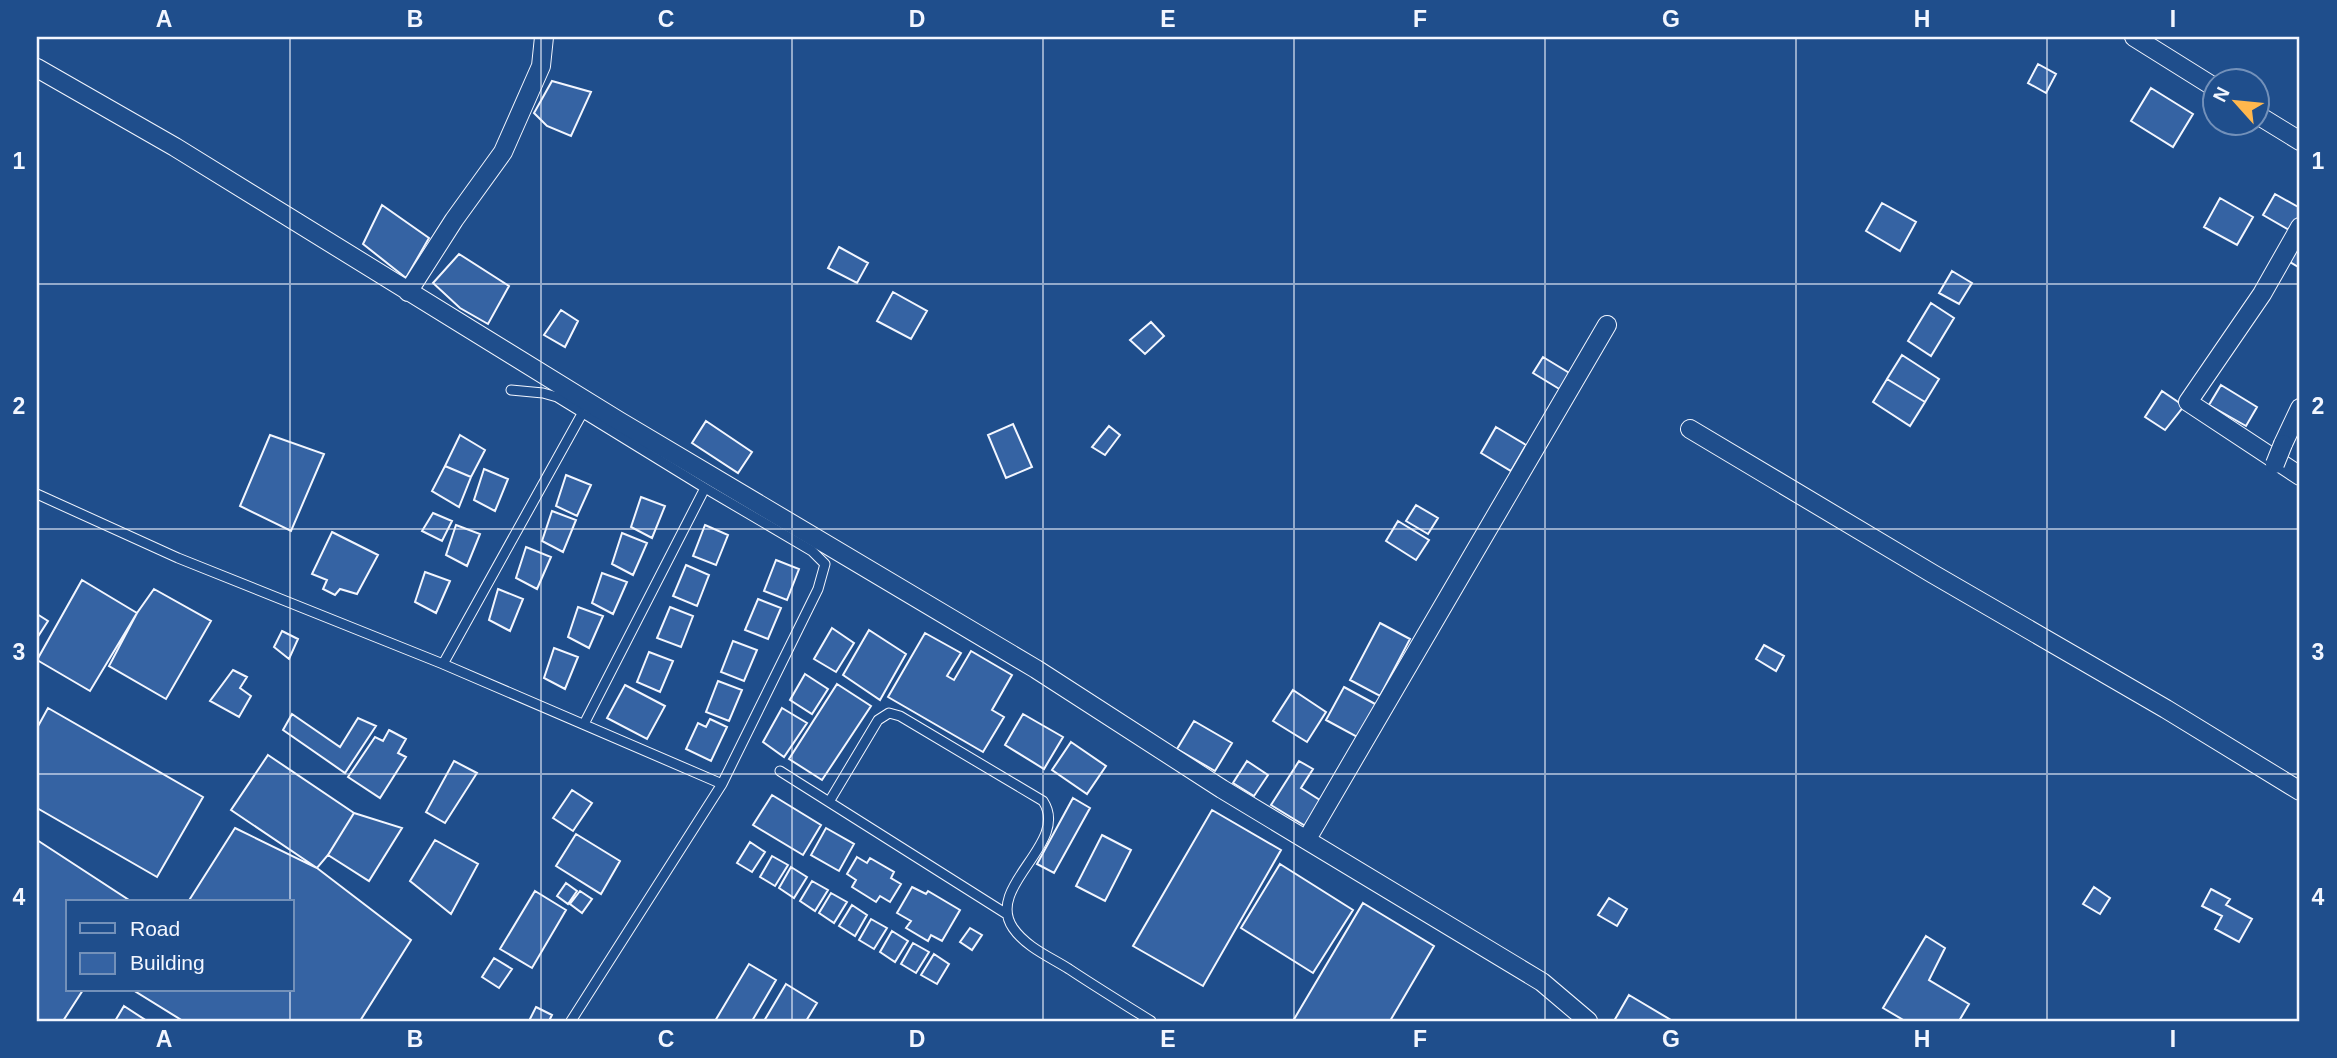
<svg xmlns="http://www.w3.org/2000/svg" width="2337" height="1058" viewBox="0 0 2337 1058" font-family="Arial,sans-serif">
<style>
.building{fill:#3563a3;stroke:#f2f6ff;stroke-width:2}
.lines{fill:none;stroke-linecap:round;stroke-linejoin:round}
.service-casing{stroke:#f2f6ff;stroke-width:11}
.minor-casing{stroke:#f2f6ff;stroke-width:20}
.service{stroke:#1f4e8c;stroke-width:9}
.minor{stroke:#1f4e8c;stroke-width:18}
.minor-bridge-casing{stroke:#f2f6ff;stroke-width:20;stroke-linecap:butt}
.minor-bridge{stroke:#1f4e8c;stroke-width:18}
.grid{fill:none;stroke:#f2f6ff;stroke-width:2;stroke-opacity:0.55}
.neatline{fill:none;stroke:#f2f6ff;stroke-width:2.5}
.grid-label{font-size:23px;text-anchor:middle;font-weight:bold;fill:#f2f6ff}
</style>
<rect width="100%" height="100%" fill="#1f4e8c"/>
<path class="building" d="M 2038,64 L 2056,74 L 2046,93 L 2028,83 Z
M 552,81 L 591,92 L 571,136 L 547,126 L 534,113 Z
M 2151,88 L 2193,114 L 2173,147 L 2131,121 Z
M 2275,194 L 2300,208 L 2300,214 L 2291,231 L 2263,215 Z
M 2220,198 L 2253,217 L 2237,245 L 2204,227 Z
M 1882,203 L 1916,222 L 1900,251 L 1866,231 Z
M 382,205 L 429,238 L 406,278 L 363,244 Z
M 839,247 L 868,263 L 857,283 L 828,268 Z
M 2297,247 L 2300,249 L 2300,268 L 2290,262 Z
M 459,254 L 509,286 L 488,324 L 460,308 L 433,283 Z
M 1952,271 L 1972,283 L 1959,304 L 1939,293 Z
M 893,292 L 927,311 L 911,339 L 877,321 Z
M 1931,303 L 1954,318 L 1931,356 L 1908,341 Z
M 561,310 L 578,321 L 565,347 L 544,335 Z
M 1151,322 L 1164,336 L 1145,354 L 1130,340 Z
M 1902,355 L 1939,379 L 1925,402 L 1887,379 Z
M 1543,357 L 1571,374 L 1561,390 L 1533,373 Z
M 1887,379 L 1925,402 L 1910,426 L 1873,402 Z
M 2221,385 L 2257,407 L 2246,426 L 2209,405 Z
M 2162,391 L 2184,406 L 2165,430 L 2145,417 Z
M 706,421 L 752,452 L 738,473 L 692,443 Z
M 1013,424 L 1032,467 L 1006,478 L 988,435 Z
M 1109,426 L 1120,435 L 1105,455 L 1092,447 Z
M 1496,427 L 1526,445 L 1511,471 L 1481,453 Z
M 270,435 L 324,454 L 291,531 L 240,506 Z
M 460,435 L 485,450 L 471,477 L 445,466 Z
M 445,466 L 471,477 L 459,507 L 432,491 Z
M 484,469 L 508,479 L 495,511 L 474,500 Z
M 566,475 L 591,485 L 577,516 L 556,506 Z
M 641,497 L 665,506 L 652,538 L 631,527 Z
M 1416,505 L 1438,518 L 1428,534 L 1406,521 Z
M 552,511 L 576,520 L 563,552 L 542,541 Z
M 433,513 L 452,521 L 442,541 L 422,531 Z
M 1398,521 L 1429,540 L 1416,560 L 1386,541 Z
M 456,525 L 480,534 L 467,566 L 446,555 Z
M 705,525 L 728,535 L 716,565 L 693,556 Z
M 332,532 L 378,555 L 357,594 L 340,589 L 335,595 L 323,589 L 327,580 L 312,574 Z
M 622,533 L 647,543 L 633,575 L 612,564 Z
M 526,547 L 551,557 L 537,589 L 516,578 Z
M 776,560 L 799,569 L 787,600 L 764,591 Z
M 686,565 L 709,575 L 697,606 L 673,596 Z
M 425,572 L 450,581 L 436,613 L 415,602 Z
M 602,573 L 627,582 L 613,614 L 592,603 Z
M 82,580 L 137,613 L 90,691 L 37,660 Z
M 154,589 L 211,621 L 166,699 L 109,666 L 137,613 Z
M 498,589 L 523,599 L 510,631 L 489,620 Z
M 758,599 L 781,608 L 768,639 L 745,630 Z
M 578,607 L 603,616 L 589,648 L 568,637 Z
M 670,607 L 693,616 L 681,647 L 657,638 Z
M 37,614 L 48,621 L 37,638 Z
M 1380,623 L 1410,639 L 1380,696 L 1350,680 Z
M 832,628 L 854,643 L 836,672 L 814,659 Z
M 869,630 L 906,654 L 880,700 L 843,675 Z
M 282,631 L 298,639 L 289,659 L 274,647 Z
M 925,633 L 961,653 L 947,676 L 954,680 L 971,651 L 1012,675 L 992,710 L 1004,717 L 983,752 L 888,697 Z
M 733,641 L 757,650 L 744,681 L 721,672 Z
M 1764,645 L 1784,656 L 1776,671 L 1756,659 Z
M 554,648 L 578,657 L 565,689 L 544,678 Z
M 649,652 L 673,661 L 660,692 L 637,682 Z
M 233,670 L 247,677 L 240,688 L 251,696 L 239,717 L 210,701 Z
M 805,674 L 828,689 L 812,714 L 790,700 Z
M 718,681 L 742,690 L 729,721 L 706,712 Z
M 837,684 L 871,706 L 822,780 L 789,759 Z
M 625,685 L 665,706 L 647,739 L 607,718 Z
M 1344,687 L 1377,705 L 1359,738 L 1326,720 Z
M 1293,690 L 1326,712 L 1307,742 L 1273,721 Z
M 48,708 L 203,797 L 157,877 L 37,808 L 37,728 Z
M 782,708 L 807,723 L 784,757 L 763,742 Z
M 292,714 L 340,747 L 358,718 L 376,726 L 345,773 L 283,730 Z
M 1023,714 L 1063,737 L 1044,769 L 1005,745 Z
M 710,719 L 727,727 L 711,761 L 686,749 L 698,723 L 706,727 Z
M 1194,721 L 1232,743 L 1215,771 L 1177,749 Z
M 389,730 L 406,739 L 398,753 L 406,757 L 380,798 L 348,777 L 375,737 L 383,741 Z
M 1071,742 L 1106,766 L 1087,794 L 1052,770 Z
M 268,755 L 354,813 L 328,855 L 317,868 L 231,810 Z
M 454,761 L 477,773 L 445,823 L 426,812 Z
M 1247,761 L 1268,775 L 1254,796 L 1233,783 Z
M 1299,761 L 1313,769 L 1301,788 L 1323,802 L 1307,827 L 1271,805 Z
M 572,790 L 592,803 L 573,831 L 553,818 Z
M 772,795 L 821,825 L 803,855 L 753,825 Z
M 1073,798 L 1090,808 L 1054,873 L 1037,864 Z
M 1212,810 L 1281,850 L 1203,986 L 1133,946 Z
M 354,813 L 402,828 L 369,881 L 328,855 Z
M 235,828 L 317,868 L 411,940 L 360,1021 L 183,1021 L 133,990 L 292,990 L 292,902 L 188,902 Z
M 826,828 L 854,844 L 839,871 L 811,855 Z
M 576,834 L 620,861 L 601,894 L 556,866 Z
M 1102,835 L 1131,850 L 1105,901 L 1076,886 Z
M 37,840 L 132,902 L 68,902 L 68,990 L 83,990 L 63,1021 L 37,1021 Z
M 435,840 L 478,864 L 451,914 L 410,881 Z
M 750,842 L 765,852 L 752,872 L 737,863 Z
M 772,856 L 788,865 L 775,886 L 760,877 Z
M 857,857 L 867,863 L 870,858 L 894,872 L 891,878 L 901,884 L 890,902 L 880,896 L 876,902 L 852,887 L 856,880 L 847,874 Z
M 1280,864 L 1353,910 L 1313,973 L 1241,928 Z
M 791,867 L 807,877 L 794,898 L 779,888 Z
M 812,881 L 828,890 L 815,911 L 800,901 Z
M 566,883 L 577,891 L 568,904 L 557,896 Z
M 912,887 L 926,894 L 928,891 L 960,910 L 942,941 L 931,935 L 928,941 L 906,928 L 911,921 L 897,913 Z
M 2094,887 L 2110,898 L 2100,914 L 2083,904 Z
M 2211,889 L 2230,899 L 2226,905 L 2252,919 L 2239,942 L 2215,929 L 2222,916 L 2202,906 Z
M 535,891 L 566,910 L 532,968 L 500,949 Z
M 580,891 L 592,899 L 582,913 L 570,904 Z
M 831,893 L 847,902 L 834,923 L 819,913 Z
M 1609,898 L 1627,909 L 1617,926 L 1598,915 Z
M 1363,903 L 1434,946 L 1390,1021 L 1293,1021 Z
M 852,905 L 867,915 L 855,936 L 839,926 Z
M 871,919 L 887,928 L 874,949 L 859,940 Z
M 970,928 L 982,935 L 972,950 L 960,942 Z
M 892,931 L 908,941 L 895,962 L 880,952 Z
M 1926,936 L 1945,948 L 1929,980 L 1969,1004 L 1959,1021 L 1905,1021 L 1883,1008 Z
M 913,943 L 929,952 L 916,973 L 901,964 Z
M 934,954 L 949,964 L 937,984 L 921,975 Z
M 494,958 L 512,969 L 499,988 L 482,977 Z
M 749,964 L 776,980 L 752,1021 L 715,1021 Z
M 786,984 L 817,1003 L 806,1021 L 764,1021 Z
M 1629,995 L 1671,1020 L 1671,1021 L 1614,1021 Z
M 124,1006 L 147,1021 L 115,1021 Z
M 536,1007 L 552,1015 L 549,1021 L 529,1021 Z"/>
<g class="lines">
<g class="service-casing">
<path id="service" d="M 511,390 L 543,393 L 557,397 L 705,488 L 812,551 L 825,564 L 818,589 L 722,784 L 571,1021
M 37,494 L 178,558 L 443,664 L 722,784
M 443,664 L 583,412
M 584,724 L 705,488
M 780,771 L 1005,913
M 829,802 L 878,720 L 889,713 L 900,716 L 1043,801 C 1071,843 984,886 1013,928 C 1026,947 1050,957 1069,969 C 1096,987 1124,1004 1151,1021"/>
</g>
<g class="minor-casing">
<path id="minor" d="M 2134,37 L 2214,87
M 37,68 L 175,147 L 619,421 L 1036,669 L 1222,789 L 1542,982 L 1588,1021
M 2256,114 L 2300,141
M 2300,227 L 2262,294 L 2188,402 L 2300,476
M 408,292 L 454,220 L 503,152 L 541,66 L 544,37
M 1690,429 L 1933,574 L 2166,709 L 2300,791
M 2283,444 L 2300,408
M 1307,839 L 1607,325"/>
</g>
<use href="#service" class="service"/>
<use href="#minor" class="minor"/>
<g class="minor-bridge-casing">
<path id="minor-bridge" d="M 2275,464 L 2283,444"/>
</g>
<use href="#minor-bridge" class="minor-bridge"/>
</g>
<path class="grid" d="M 290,37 L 290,902M 541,37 L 541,1021M 792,37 L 792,1021M 1043,37 L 1043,1021M 1294,37 L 1294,1021M 1545,37 L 1545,1021M 1796,37 L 1796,1021M 2047,37 L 2047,1021M 37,284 L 2300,284M 37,529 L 2300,529M 37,774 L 2300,774M 290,990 L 290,1021"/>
<rect width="2337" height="1058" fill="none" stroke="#1f4e8c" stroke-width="77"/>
<rect x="66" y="900" width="228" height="91" fill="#1f4e8c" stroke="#7391ba" stroke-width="2"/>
<rect x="80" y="923" width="35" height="10" fill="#1f4e8c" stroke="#7391ba" stroke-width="2"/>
<text x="130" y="936" font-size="21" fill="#f2f6ff">Road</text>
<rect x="80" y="953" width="35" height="21" fill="#3563a3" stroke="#7391ba" stroke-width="2"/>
<text x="130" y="970" font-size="21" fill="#f2f6ff">Building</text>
<g transform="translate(2236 102) rotate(297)"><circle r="33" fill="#1f4e8c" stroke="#7391ba" stroke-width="2"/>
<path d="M0-5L12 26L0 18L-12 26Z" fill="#ffb74d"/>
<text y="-10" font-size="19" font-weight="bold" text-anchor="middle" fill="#f2f6ff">N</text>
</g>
<rect x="38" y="38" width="2260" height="982" class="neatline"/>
<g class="grid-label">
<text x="164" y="27">A</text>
<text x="415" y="27">B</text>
<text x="666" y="27">C</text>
<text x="917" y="27">D</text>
<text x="1168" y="27">E</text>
<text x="1420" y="27">F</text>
<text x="1671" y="27">G</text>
<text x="1922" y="27">H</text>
<text x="2173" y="27">I</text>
<text x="19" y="169">1</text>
<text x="2318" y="169">1</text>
<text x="19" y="414">2</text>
<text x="2318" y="414">2</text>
<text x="19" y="660">3</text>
<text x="2318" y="660">3</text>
<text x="19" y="905">4</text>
<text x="2318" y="905">4</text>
<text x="164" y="1047">A</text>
<text x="415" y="1047">B</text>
<text x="666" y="1047">C</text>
<text x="917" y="1047">D</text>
<text x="1168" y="1047">E</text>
<text x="1420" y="1047">F</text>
<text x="1671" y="1047">G</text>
<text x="1922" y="1047">H</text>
<text x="2173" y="1047">I</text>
</g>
</svg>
